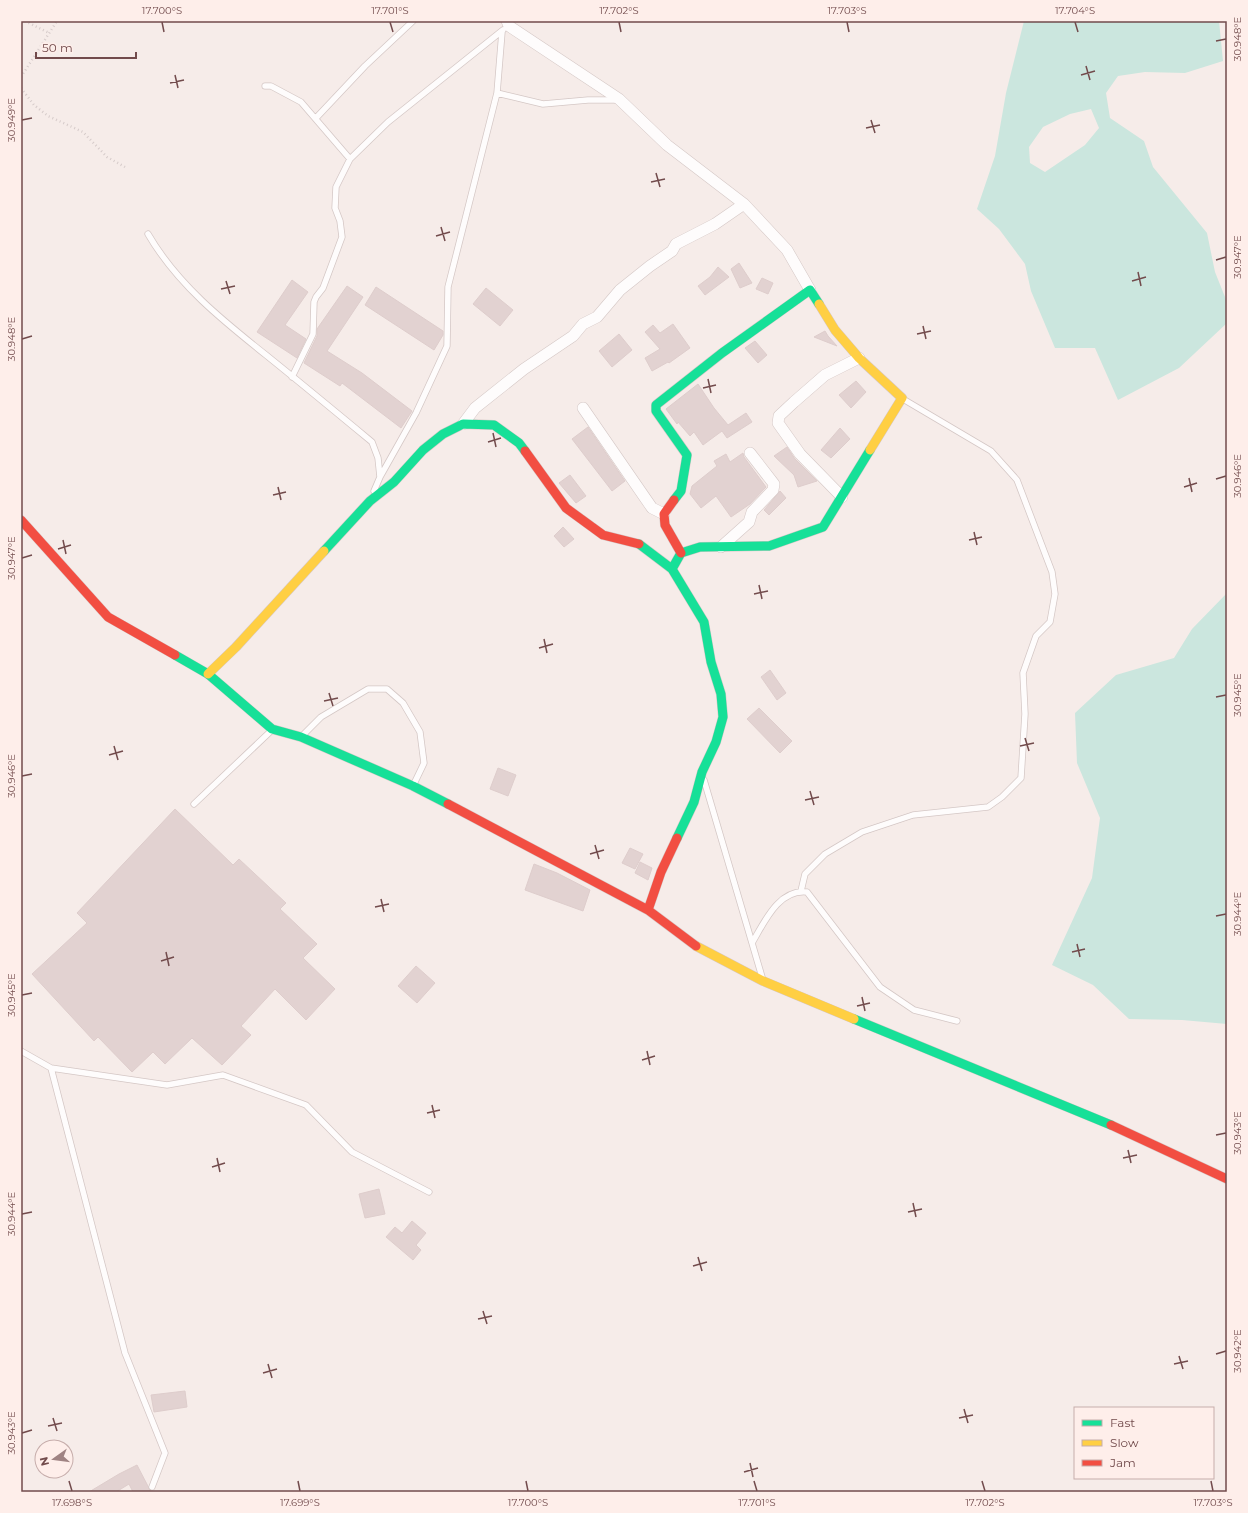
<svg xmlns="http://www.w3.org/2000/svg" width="1248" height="1513" viewBox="0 0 1248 1513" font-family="Montserrat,sans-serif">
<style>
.water{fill:#cbe6de;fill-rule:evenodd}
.building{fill:#e2d2d1;stroke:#decdcc}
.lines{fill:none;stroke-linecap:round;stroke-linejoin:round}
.lane-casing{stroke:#d4c7c5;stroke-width:7}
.street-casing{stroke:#d4c7c5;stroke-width:12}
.fast-casing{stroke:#d6c8c7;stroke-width:10}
.slow-casing{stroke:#d6c8c7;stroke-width:10}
.jam-casing{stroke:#d6c8c7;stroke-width:10}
.path{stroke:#d6cbca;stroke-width:2.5;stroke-dasharray:1 3;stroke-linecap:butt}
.lane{stroke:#fefcfc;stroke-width:5.5}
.street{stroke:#fefcfc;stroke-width:11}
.fast{stroke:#16e098;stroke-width:9}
.slow{stroke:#ffcf43;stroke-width:9}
.jam{stroke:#f24e42;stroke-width:9}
.ticks{fill:none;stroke:#724b4c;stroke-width:1.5}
.neatline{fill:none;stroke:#724b4c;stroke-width:1.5}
.ticks-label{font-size:10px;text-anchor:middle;fill:#724b4c}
</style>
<rect width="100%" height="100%" fill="#f6ece9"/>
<path class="water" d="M 1024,21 L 1219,21 L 1223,61 L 1185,73 L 1145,72 L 1118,76 L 1106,93 L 1110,118 L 1144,141 L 1153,167 L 1207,233 L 1215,272 L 1227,302 L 1227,323 L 1179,368 L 1118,400 L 1095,348 L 1055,348 L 1031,291 L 1025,264 L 999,229 L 977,209 L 995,156 L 1006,93 ZM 1091,109 L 1099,128 L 1085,145 L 1045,172 L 1030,163 L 1029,147 L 1043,127 L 1070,114 Z
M 1227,593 L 1227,1024 L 1182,1020 L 1129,1019 L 1093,985 L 1052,965 L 1092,878 L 1100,818 L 1077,763 L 1075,713 L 1116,675 L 1174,658 L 1192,629 Z"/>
<path class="building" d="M 739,263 L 752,283 L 740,288 L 731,269 Z
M 718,267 L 729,277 L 705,295 L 698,286 L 710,277 Z
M 762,278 L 773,283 L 768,294 L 756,289 Z
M 292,280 L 308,292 L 285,325 L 306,339 L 297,358 L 257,332 Z
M 347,286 L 363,297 L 327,351 L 362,373 L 412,411 L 401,428 L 342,383 L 340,386 L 304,363 L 317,336 L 317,329 Z
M 376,287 L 443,331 L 443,335 L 434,350 L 365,305 Z
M 486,288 L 513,310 L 500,326 L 473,304 Z
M 673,324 L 690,348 L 669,363 L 668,362 L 652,371 L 645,358 L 660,349 L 645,332 L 653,325 L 660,333 Z
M 825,331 L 828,336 L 837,346 L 814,337 Z
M 619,334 L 632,350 L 612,367 L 599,351 Z
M 755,341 L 767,355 L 758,363 L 745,348 Z
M 856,381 L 866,392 L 851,408 L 839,395 Z
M 698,384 L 714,408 L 728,425 L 746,413 L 752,422 L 727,438 L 722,431 L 703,445 L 694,432 L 690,436 L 678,422 L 677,424 L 666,409 Z
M 588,427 L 625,481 L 612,491 L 572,439 Z
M 840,428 L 850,439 L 831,458 L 821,450 Z
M 787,447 L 795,459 L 817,481 L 798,487 L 794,475 L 774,456 Z
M 743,453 L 744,457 L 766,487 L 750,504 L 731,517 L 716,496 L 701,508 L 690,494 L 692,486 L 717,466 L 714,461 L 726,454 L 730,462 Z
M 570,475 L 586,496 L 576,503 L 559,483 Z
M 780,491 L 786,498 L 769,515 L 764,510 Z
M 563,527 L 574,539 L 564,547 L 554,536 Z
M 770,670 L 786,693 L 777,700 L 761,677 Z
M 759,708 L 792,741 L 780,753 L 747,719 Z
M 498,768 L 516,775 L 508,796 L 490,789 Z
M 175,809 L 233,865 L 239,859 L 286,903 L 280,909 L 317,944 L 303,958 L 335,989 L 306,1020 L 275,989 L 241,1026 L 251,1035 L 222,1065 L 192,1038 L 165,1064 L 153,1052 L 132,1072 L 98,1037 L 94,1041 L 32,974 L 87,923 L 77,913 Z
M 630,848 L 643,854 L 635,869 L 622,863 Z
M 640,862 L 652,868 L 648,880 L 635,873 Z
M 534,864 L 557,873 L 590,890 L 583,911 L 525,890 Z
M 416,966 L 435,983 L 417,1003 L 398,986 Z
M 379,1189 L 385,1214 L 365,1218 L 359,1194 Z
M 412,1221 L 426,1233 L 416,1245 L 421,1250 L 413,1260 L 386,1237 L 395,1227 L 402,1233 Z
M 185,1391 L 187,1407 L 154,1412 L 151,1395 Z
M 137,1465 L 151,1492 L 133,1492 L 129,1484 L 116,1492 L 89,1492 L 119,1474 Z"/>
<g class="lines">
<g class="lane-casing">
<path id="lane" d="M 265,86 L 271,86 L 301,102 L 350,159
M 497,93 L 543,104 L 588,100 L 616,100
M 316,118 L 365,66 L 413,21
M 148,234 C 177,284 222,320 266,355 C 302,384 337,413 372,442 L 378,458 L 380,477 L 374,491
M 292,377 L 313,334 L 314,302 L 316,297 L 323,288 L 342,237 L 340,221 L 335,208 L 336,187 L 350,159 L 388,122 L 503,30
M 380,477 L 416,413 L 447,346 L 448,287 L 497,93 L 502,32
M 303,735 L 321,717 L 368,689 L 387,689 L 403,703 L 420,732 L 424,763 L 413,786
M 704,780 L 752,943
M 194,804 L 272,730
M 801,891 L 805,874 L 825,854 L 862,832 L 913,815 L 988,807 L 1002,797 L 1021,778 L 1025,714 L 1023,673 L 1036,636 L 1050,622 L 1055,594 L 1052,572 L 1017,480 L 991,451 L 903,399
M 762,977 L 752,943 C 764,923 778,889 807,892 L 880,987 L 914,1010 L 957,1021
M 21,1051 L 51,1068 L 167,1085 L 223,1075 L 306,1105 L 352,1152 L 429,1192
M 51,1068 L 125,1353 L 165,1453 L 152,1487"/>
</g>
<g class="street-casing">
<path id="street" d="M 507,21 L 509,26 L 619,99 L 667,145 L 744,204 L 787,250 L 810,290
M 583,408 L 652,508 L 664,514
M 463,424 L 475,408 L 524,369 L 573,336 L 583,324 L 597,317 L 620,290 L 650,266 L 672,251 L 676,244 L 715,224 L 744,204
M 842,497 L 800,454 L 778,423 L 779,416 L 794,402 L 825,375 L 859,358
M 721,547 L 749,522 L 752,512 L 773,490 L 774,484 L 750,453"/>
</g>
<g class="fast-casing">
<path id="fast" d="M 674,500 L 681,491 L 687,455 L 656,411 L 656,405 L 722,353 L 810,290 L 819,304
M 639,544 L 672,569 L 704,622 L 711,662 L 721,694 L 723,717 L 716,742 L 702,772 L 694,802 L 677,838
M 324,551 L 370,501 L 394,482 L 423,450 L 443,434 L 463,424 L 494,425 L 519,443 L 525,451
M 672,569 L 681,553 L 700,547 L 769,546 L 823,527 L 870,450
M 175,655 L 208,674 L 272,729 L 301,737 L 413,786 L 448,804
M 854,1019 L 1111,1125"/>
</g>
<g class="slow-casing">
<path id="slow" d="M 819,304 L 835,330 L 859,358 L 902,398 L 870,450
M 208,674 L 236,647 L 324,551
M 696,946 L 763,981 L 854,1019"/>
</g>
<g class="jam-casing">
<path id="jam" d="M 525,451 L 566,508 L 603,535 L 639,544
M 674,500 L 664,514 L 665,525 L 681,553
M 21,520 L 108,617 L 175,655
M 448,804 L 648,910 L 696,946
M 648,910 L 661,872 L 677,838
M 1111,1125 L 1227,1179"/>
</g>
<path class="path" d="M 25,21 L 49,33
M 21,77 L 57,21
M 21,88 L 34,105 L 48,116 L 83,132 L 107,157 L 125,167"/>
<use href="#lane" class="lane"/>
<use href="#street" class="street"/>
<use href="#fast" class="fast"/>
<use href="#slow" class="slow"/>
<use href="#jam" class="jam"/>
</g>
<path class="ticks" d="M 162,22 L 164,32M 390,22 L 393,32M 619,22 L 621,32M 847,22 L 849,32M 1075,22 L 1078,32M 1216,41 L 1226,39M 1086,66 L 1090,80M 175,75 L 178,88M 1081,75 L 1095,71M 170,83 L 184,80M 22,120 L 32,118M 871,120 L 875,133M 866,128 L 880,125M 656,173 L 660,187M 651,182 L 665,179M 441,227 L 445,241M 436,236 L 450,232M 1216,260 L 1226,257M 1138,272 L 1141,286M 226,281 L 230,294M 1132,281 L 1146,277M 221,289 L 235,286M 923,326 L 926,339M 917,334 L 931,331M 22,339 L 32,336M 708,379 L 711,393M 703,388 L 716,385M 493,433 L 496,447M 488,442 L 501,438M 1189,478 L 1192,492M 1216,479 L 1226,476M 278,487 L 281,500M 1184,487 L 1197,483M 273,495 L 286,492M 974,532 L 977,545M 63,540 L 66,554M 969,540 L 982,537M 58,549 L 71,545M 22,558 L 32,555M 759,585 L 762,599M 754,594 L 768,591M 544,639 L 547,653M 539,648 L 553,644M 329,693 L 333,706M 1216,697 L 1226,695M 324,701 L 338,698M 1025,738 L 1029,751M 114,746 L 118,760M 1020,746 L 1034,743M 109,755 L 123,751M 22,776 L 32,774M 810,791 L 814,805M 805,800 L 819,797M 595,845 L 599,859M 590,854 L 604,850M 381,899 L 384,912M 375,907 L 389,904M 1216,916 L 1226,914M 1077,944 L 1080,957M 166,952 L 169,966M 1072,952 L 1085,949M 161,961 L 174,957M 22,995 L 32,993M 862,997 L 865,1011M 857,1006 L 870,1003M 647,1051 L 650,1065M 642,1060 L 655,1056M 432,1105 L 435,1118M 427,1113 L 440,1110M 1216,1135 L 1226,1133M 1128,1150 L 1131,1163M 217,1158 L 220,1172M 1123,1158 L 1137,1155M 212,1167 L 225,1163M 913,1203 L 916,1217M 908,1212 L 922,1209M 22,1214 L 32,1212M 698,1257 L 702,1271M 693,1266 L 707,1262M 483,1311 L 487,1324M 478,1319 L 492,1316M 1216,1354 L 1226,1351M 1179,1356 L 1183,1369M 268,1364 L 272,1378M 1174,1364 L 1188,1361M 263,1373 L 277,1369M 964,1409 L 968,1423M 53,1418 L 57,1431M 959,1418 L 973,1415M 48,1426 L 62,1423M 22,1433 L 32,1430M 750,1463 L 753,1477M 744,1472 L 758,1468M 69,1481 L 72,1491M 298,1481 L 300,1491M 526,1481 L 528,1491M 754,1481 L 757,1491M 982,1481 L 985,1491M 1211,1481 L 1213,1491"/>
<rect width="1248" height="1513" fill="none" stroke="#feeeea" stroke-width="44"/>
<rect x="1074" y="1407" width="140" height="72" fill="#feeeea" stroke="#c6adab"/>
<rect x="1082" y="1420" width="20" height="6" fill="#16e098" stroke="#c6adab"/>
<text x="1110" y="1427" font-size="12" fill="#724b4c">Fast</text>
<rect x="1082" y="1440" width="20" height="6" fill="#ffcf43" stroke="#c6adab"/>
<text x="1110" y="1447" font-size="12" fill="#724b4c">Slow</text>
<rect x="1082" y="1460" width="20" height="6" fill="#f24e42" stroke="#c6adab"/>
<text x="1110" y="1467" font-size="12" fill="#724b4c">Jam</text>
<g transform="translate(54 1459) rotate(256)"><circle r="19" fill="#feeeea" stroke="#c6adab"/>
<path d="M0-3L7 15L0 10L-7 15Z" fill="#a08383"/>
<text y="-6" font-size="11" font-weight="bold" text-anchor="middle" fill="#724b4c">N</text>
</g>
<path d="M36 52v6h100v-6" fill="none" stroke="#724b4c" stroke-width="2"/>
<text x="42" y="52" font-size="12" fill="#724b4c" stroke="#feeeea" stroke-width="3" paint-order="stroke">50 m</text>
<rect x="22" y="22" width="1204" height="1469" class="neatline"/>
<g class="ticks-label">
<text x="162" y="14">17.700°S</text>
<text x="390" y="14">17.701°S</text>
<text x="619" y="14">17.702°S</text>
<text x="847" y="14">17.703°S</text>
<text x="1075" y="14">17.704°S</text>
<text transform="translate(1237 39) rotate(-90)" y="4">30.948°E</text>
<text transform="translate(11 120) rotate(-90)" y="4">30.949°E</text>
<text transform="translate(1237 257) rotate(-90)" y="4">30.947°E</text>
<text transform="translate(11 339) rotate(-90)" y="4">30.948°E</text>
<text transform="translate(1237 476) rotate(-90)" y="4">30.946°E</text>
<text transform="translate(11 558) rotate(-90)" y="4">30.947°E</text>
<text transform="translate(1237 695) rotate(-90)" y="4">30.945°E</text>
<text transform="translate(11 776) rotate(-90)" y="4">30.946°E</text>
<text transform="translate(1237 914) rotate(-90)" y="4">30.944°E</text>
<text transform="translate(11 995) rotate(-90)" y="4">30.945°E</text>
<text transform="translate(1237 1133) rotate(-90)" y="4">30.943°E</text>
<text transform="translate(11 1214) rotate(-90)" y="4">30.944°E</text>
<text transform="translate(1237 1351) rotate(-90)" y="4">30.942°E</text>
<text transform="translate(11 1433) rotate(-90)" y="4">30.943°E</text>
<text x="72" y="1506">17.698°S</text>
<text x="300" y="1506">17.699°S</text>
<text x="528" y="1506">17.700°S</text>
<text x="757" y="1506">17.701°S</text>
<text x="985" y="1506">17.702°S</text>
<text x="1213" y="1506">17.703°S</text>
</g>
</svg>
